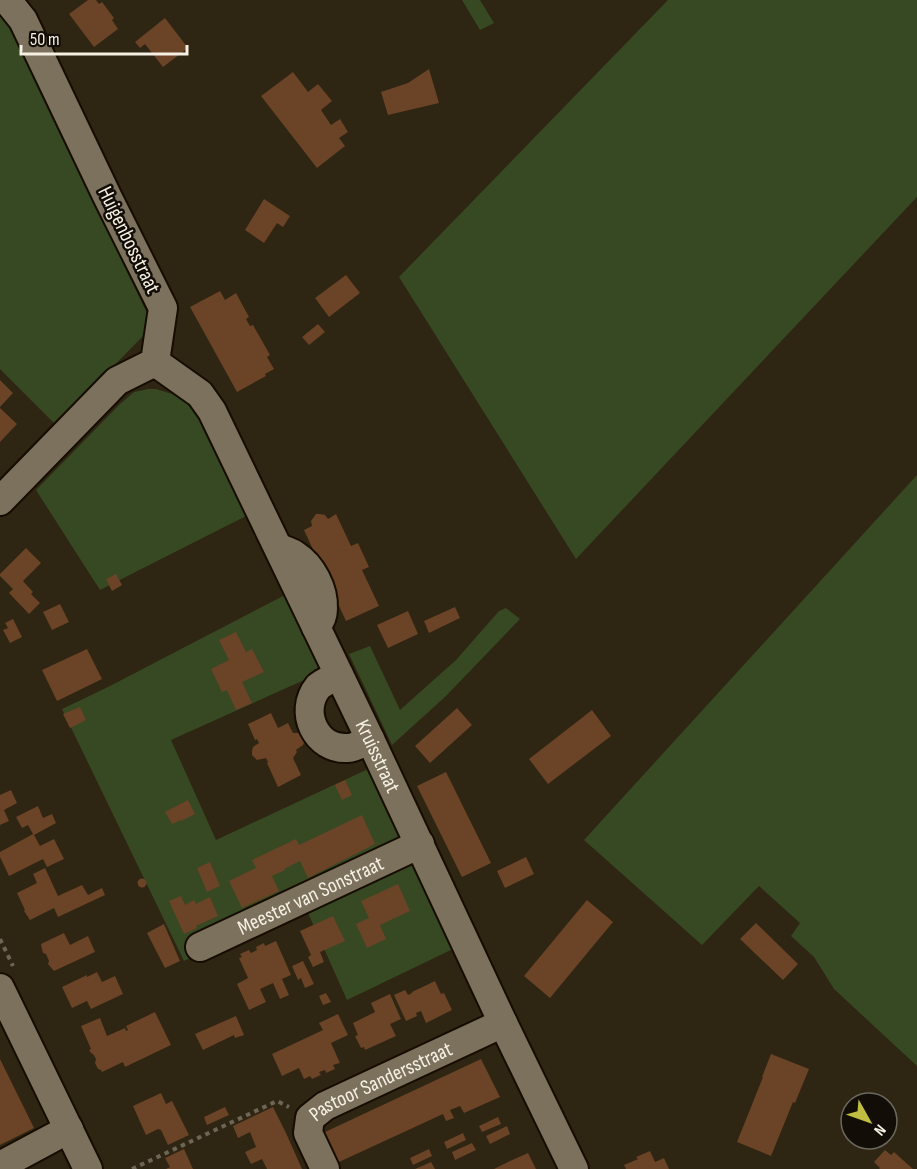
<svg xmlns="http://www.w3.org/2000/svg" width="917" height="1169" viewBox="0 0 917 1169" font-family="'Sofia Sans Condensed',sans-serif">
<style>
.green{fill:#374923}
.building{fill:#6b4326}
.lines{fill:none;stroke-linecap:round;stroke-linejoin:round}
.minor-casing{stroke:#160d00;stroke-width:32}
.path{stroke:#6d6555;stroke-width:4;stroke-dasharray:4.5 4.5;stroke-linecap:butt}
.minor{stroke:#7b715c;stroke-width:28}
.labels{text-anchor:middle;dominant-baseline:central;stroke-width:5;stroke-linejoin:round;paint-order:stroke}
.street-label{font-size:21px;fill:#f6f0e4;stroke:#120e07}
</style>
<rect width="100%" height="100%" fill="#2e2512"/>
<path class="green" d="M 462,0 L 480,0 L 494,23 L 480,30 Z
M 668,0 L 917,0 L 917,197 L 576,559 L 399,277 Z
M 0,16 L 10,28 L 148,315 L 143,336 L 56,425 L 0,369 Z
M 148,389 L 156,389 L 172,394 L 188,404 L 202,418 L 248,515 L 100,590 L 36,490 L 120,404 L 134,392 Z
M 917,475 L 917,1066 L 834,989 L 814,957 L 791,936 L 800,923 L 759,886 L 702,945 L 584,840 Z
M 285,595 L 322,672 L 171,740 L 216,840 L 368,769 L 455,948 L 347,1000 L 304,904 L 184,961 L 62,709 L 108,687 Z
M 506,608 L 520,619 L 445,697 L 392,745 L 349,654 L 370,646 L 400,710 L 456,660 L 499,611 Z"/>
<path class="building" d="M 88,0 L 96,0 L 99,4 L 102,2 L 114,18 L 112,20 L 118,29 L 94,47 L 69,14 Z
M 165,18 L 188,48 L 163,67 L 145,44 L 140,48 L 135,42 Z
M 429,69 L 439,103 L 388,115 L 381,92 L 408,83 Z
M 293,72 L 308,92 L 318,84 L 332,101 L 321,110 L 331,125 L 340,119 L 348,132 L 339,138 L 345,146 L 317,168 L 261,96 Z
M 264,199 L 290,216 L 283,227 L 277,223 L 264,243 L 245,230 Z
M 346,275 L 360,293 L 329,317 L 315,298 Z
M 220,291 L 225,300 L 236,293 L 249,317 L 246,319 L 250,326 L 253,325 L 270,355 L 267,357 L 274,369 L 265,374 L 266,376 L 237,392 L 190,307 Z
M 318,324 L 325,332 L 309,345 L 302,337 Z
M 0,380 L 13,393 L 0,407 Z
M 0,408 L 17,424 L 0,442 Z
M 316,514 L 320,514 L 325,515 L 328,519 L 336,514 L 351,546 L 358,543 L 369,567 L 362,570 L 379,606 L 346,621 L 304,530 L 312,526 L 311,521 Z
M 26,548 L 41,563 L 23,581 L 33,592 L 31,594 L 40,603 L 29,614 L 9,593 L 13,589 L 0,576 L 0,574 Z
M 116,574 L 122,585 L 112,591 L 106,579 Z
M 60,604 L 69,622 L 52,630 L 43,612 Z
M 455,607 L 460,618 L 429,633 L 424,621 Z
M 408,611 L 418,634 L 388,648 L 377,625 Z
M 13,619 L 22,637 L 10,643 L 3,630 L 8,628 L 5,623 Z
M 236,632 L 246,652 L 252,649 L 264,672 L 242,682 L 252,703 L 236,710 L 227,690 L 222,692 L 211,669 L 229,660 L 219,640 Z
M 87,649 L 102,679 L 57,701 L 42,670 Z
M 80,707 L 86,720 L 70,728 L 63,714 Z
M 457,708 L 472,725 L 430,763 L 415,746 Z
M 592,710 L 611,736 L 548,784 L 529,759 Z
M 271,713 L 278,728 L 288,723 L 293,733 L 300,733 L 305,740 L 303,745 L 296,750 L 297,752 L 293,758 L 301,775 L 278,787 L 267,763 L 268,762 L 266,758 L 257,760 L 252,755 L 252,751 L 253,747 L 259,743 L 257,739 L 255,740 L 248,724 Z
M 446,772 L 491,863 L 462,877 L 417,786 Z
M 345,780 L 352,795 L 342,800 L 335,785 Z
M 11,790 L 17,803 L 4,810 L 9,821 L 0,825 L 0,795 Z
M 188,800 L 195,814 L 181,821 L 181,820 L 172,824 L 165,812 Z
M 38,806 L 43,818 L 52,814 L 56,823 L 34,835 L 40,846 L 54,839 L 64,859 L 47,867 L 43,859 L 9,876 L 0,857 L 0,852 L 33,834 L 28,825 L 22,828 L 16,817 Z
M 362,815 L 375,844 L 308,878 L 300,861 L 284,869 L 285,870 L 272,876 L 279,891 L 242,908 L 229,881 L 256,868 L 252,860 L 296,839 L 299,845 Z
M 526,857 L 534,874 L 505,888 L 497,871 Z
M 210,862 L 220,886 L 207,892 L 197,868 Z
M 45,868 L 58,896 L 82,885 L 88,895 L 102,888 L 105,895 L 58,917 L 54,908 L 30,920 L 24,911 L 25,910 L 17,893 L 37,883 L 33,874 Z
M137.5 883a4.5 4.5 0 1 1 9 0a4.5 4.5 0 1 1-9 0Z
M 398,884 L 410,911 L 380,925 L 386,939 L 367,948 L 356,924 L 369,918 L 361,901 Z
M 181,896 L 185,905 L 194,900 L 196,904 L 210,897 L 218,916 L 196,926 L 197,928 L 184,934 L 169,901 Z
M 587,900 L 613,922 L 550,998 L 524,976 Z
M 333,916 L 345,941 L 320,952 L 324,962 L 313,967 L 308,957 L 311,955 L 300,931 Z
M 756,923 L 798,964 L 783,980 L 740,939 Z
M 164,924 L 180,961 L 165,968 L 147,933 Z
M 64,933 L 70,945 L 88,936 L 95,952 L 54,971 L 48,964 L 49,961 L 46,954 L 43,953 L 42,949 L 41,944 Z
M 276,941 L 291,975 L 282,979 L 289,995 L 280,999 L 273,983 L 260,989 L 266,1002 L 249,1010 L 237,984 L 248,978 L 239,958 L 242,957 L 240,954 L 249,950 L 251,953 L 257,950 L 256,947 L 264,943 L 265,946 Z
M 303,961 L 314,984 L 305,988 L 301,978 L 298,980 L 292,966 Z
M 97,972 L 102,982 L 115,976 L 123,994 L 91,1009 L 87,1001 L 72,1008 L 62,987 L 87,975 L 87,977 Z
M 435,981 L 441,994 L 444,993 L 452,1010 L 426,1023 L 421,1011 L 416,1013 L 417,1016 L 406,1021 L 394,995 L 405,990 L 408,995 L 412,993 L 412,992 Z
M 326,993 L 331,1002 L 323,1005 L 319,996 Z
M 390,994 L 401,1019 L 390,1024 L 396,1036 L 365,1050 L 364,1047 L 361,1048 L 355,1036 L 358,1035 L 353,1023 L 375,1012 L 371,1003 Z
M 155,1012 L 171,1045 L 125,1067 L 123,1062 L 102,1072 L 101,1070 L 98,1069 L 95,1063 L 96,1059 L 93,1054 L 91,1053 L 89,1050 L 91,1049 L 81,1026 L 100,1018 L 107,1036 L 125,1028 L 126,1031 L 128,1030 L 126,1026 Z
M 338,1014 L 348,1035 L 331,1043 L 340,1063 L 333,1065 L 335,1069 L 326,1073 L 325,1070 L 319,1072 L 321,1075 L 312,1079 L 310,1076 L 304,1079 L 299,1068 L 282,1076 L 272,1054 L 323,1030 L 319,1023 Z
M 236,1016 L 244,1035 L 235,1038 L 234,1035 L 203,1050 L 195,1034 Z
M 771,1054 L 809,1069 L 795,1103 L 793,1102 L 771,1156 L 737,1142 L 763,1077 L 762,1077 Z
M 0,1059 L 34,1128 L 0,1145 Z
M 481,1059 L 500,1097 L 464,1113 L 460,1106 L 450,1110 L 454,1118 L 446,1121 L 443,1114 L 339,1162 L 325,1132 Z
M 161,1093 L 166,1104 L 172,1101 L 189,1135 L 168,1145 L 161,1130 L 158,1129 L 146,1135 L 133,1106 Z
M 225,1107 L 229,1115 L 207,1125 L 204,1117 Z
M 273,1107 L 286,1133 L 302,1169 L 267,1169 L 262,1159 L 251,1164 L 245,1152 L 256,1147 L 250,1132 L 238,1138 L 233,1126 Z
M 498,1117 L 501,1124 L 482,1132 L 479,1126 Z
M 507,1126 L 510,1134 L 490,1144 L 486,1136 Z
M 463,1133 L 466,1140 L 447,1149 L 444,1142 Z
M 472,1143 L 476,1150 L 455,1160 L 452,1152 Z
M 184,1149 L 193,1169 L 166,1169 L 170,1167 L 165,1158 Z
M 429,1149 L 432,1156 L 413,1165 L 410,1158 Z
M 885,1150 L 891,1155 L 894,1152 L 913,1169 L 879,1169 L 880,1168 L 874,1162 Z
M 650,1151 L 655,1162 L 664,1158 L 669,1169 L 626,1169 L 624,1165 L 638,1159 L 636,1157 Z
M 528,1153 L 536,1169 L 494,1169 L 510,1161 Z
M 431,1162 L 435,1169 L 415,1169 L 422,1166 Z"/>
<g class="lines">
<g class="minor-casing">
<g id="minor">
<path id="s1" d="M 155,362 L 200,394 L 212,411 L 370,739 L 503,1023 L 574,1169"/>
<path d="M 0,501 L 117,381 L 155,362 L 163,308 L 108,198 L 23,20 L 7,0"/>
<path d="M 282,549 C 286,551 291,552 295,555 C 312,566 324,589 323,609 C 323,616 320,622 316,627"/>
<path d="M 339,675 C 332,679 323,682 318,687 C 298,712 316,750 348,748 C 355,748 364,742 370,739"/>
<path id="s2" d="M 200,947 L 420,844"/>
<path d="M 0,988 L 88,1169"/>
<path d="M 0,1166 L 69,1129"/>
<path id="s3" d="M 325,1169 L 308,1133 L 310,1118 L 325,1106 L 503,1023"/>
</g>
</g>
<path class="path" d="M 0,939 L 13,966
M 132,1169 L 277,1101 L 289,1107"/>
<use href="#minor" class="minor"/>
</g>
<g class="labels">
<g class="street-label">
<text transform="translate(129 240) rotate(64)">Huigenbosstraat</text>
<text stroke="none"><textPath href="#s1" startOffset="459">Kruisstraat</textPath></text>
<text stroke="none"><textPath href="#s2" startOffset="122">Meester van Sonstraat</textPath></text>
<text stroke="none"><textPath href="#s3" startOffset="135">Pastoor Sandersstraat</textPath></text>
</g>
</g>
<g transform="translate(869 1121) rotate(130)"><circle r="28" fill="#120e07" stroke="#6d685f" stroke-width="1.5"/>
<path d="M0-4.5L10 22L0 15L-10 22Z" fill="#c1bd40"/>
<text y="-9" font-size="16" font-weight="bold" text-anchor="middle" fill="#f6f0e4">N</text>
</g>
<path d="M21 45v9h166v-9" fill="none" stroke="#f6f0e4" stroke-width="3"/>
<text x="30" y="45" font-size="18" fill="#f6f0e4" stroke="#120e07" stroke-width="4.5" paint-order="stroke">50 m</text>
</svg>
